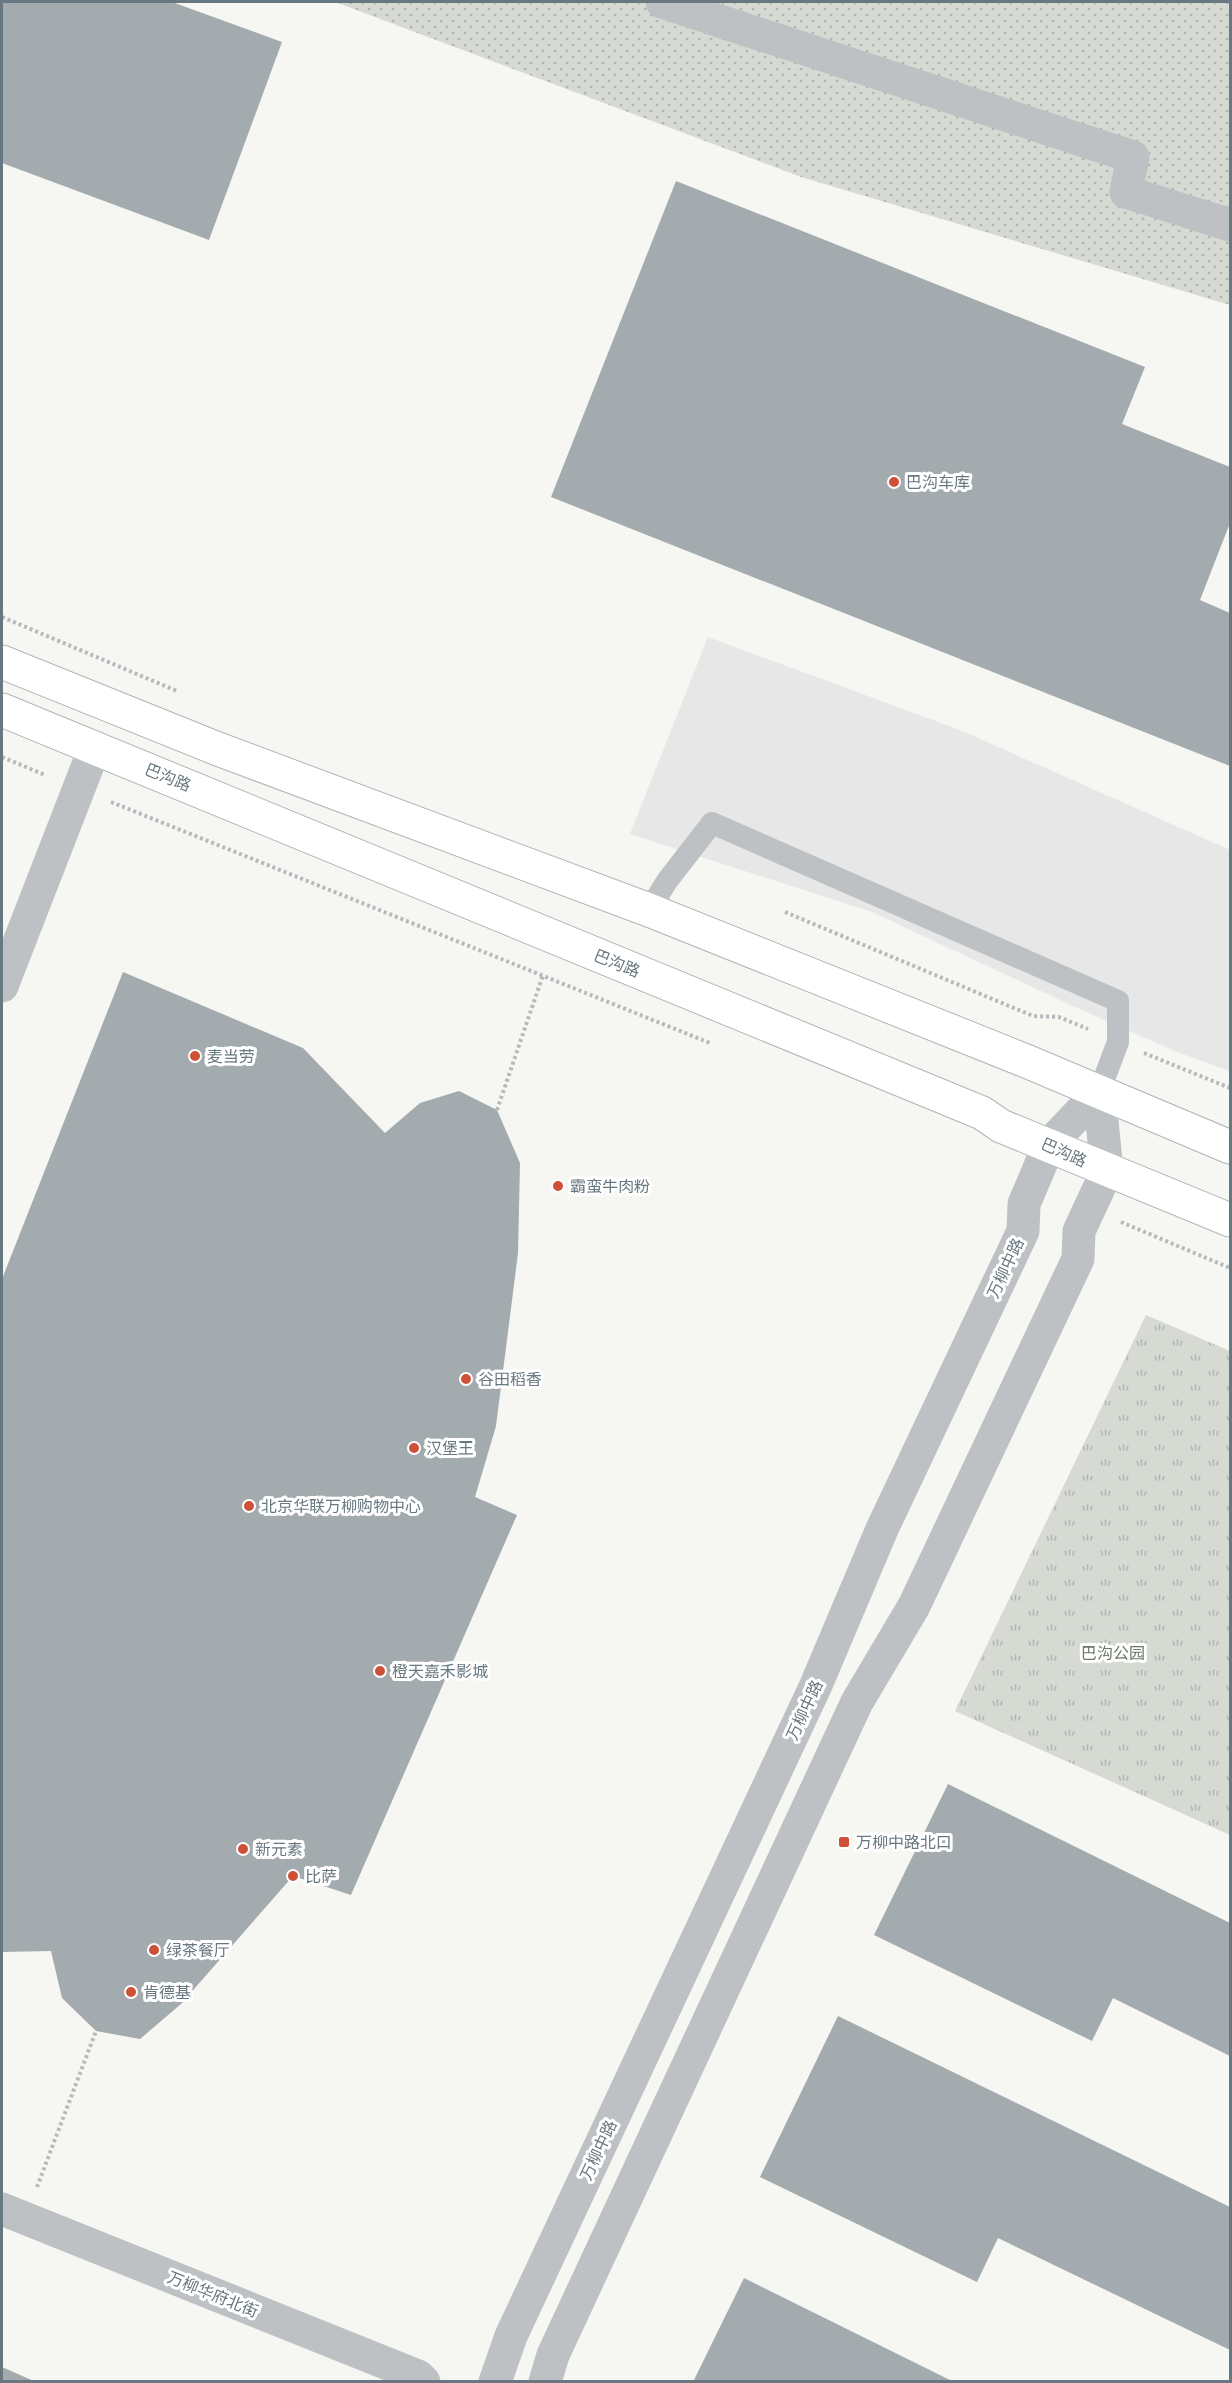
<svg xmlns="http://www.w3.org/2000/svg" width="1232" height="2383" viewBox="0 0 1232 2383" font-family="Inter,'Noto Sans SC',sans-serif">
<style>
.built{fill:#e6e7e6}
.grass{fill:url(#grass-dots)}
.park{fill:url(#park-tufts)}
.building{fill:#a3abaf}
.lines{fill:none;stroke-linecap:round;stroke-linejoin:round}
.secondary-casing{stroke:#b0b5b9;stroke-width:35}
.path{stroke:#b7babc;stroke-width:4;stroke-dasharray:3 3;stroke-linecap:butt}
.service{stroke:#bdc1c4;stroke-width:22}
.minor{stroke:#bdc1c4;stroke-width:33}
.tertiary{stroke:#bdc1c4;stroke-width:33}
.secondary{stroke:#fff;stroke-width:33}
.poi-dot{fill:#cf5039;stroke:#fff;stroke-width:2}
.labels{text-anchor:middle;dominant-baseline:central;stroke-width:6;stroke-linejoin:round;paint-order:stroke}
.poi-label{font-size:16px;fill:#687881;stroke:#fff;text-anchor:start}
.street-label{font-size:16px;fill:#687881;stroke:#fff}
.park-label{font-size:16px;fill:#6b7866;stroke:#fff}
</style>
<defs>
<pattern id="grass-dots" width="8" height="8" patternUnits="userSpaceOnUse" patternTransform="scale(1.5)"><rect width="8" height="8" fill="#d6dad3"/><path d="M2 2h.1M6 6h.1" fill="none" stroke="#b1b6b1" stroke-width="1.8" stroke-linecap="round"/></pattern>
<pattern id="park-tufts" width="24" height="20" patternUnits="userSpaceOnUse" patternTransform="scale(1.5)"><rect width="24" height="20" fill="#d6dad3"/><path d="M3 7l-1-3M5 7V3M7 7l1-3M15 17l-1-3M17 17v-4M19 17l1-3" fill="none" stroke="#b1b6b1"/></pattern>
</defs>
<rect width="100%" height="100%" fill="#f6f6f3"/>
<path class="built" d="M 708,637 L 960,730 L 1230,850 L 1230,1071 L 1177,1052 L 1073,1006 L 872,912 L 630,834 Z"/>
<path class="grass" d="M 335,2 L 1230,2 L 1230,305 L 801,177 Z"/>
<path class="park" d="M 1146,1315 L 1230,1351 L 1230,1835 L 955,1711 Z"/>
<path class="building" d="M 2,2 L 172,2 L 282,42 L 209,240 L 2,163 Z
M 676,181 L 1145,367 L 1122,424 L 1230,467 L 1230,523 L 1200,600 L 1230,613 L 1230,766 L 551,497 Z
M 123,972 L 303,1048 L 385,1133 L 420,1103 L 459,1091 L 497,1110 L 520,1163 L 518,1253 L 496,1426 L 475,1497 L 517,1515 L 351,1895 L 293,1876 L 181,2004 L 140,2039 L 96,2031 L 62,1998 L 51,1951 L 2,1952 L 2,1279 Z
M 948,1784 L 1230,1923 L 1230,2056 L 1113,1998 L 1092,2041 L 874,1935 Z
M 838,2016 L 1230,2207 L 1230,2350 L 998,2238 L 977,2282 L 760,2177 Z
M 744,2278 L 954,2382 L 693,2382 Z
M 2,2367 L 36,2382 L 2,2382 Z"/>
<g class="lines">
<g class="secondary-casing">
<path id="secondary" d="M 2,662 L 218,749 L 649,910 L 1026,1061 L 1230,1147
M 2,710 L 982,1113 L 1001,1126 L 1230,1220"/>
</g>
<path class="path" d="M 2,617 L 177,691
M 2,757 L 45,775
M 111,802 L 710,1043
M 785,912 L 1033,1016 L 1059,1017 L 1088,1029
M 1144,1053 L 1230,1088
M 497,1110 L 543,975
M 1121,1222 L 1230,1268
M 37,2187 L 96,2031"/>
<path class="service" d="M 649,910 L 667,881 L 712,823 L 1118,1001 L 1118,1042 L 1099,1092"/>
<path class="minor" d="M 662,2 L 1133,157 L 1126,192 L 1230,225
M 2,986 L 95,747"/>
<path class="tertiary" d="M 2,2209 L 418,2376 L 424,2382
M 495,2382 L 511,2336 L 816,1685 L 882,1529 L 1023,1231 L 1024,1204 L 1049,1145 L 1099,1092
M 545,2382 L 553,2355 L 857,1702 L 914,1606 L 1078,1259 L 1079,1231 L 1107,1171 L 1099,1092"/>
<use href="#secondary" class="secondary"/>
</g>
<g class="poi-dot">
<circle cx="894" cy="482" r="6"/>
<circle cx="195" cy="1056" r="6"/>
<circle cx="558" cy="1186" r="6"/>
<circle cx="466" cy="1379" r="6"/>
<circle cx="414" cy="1448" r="6"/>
<circle cx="249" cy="1506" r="6"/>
<circle cx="380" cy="1671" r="6"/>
<rect x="838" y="1836" width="12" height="12" rx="3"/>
<circle cx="243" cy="1849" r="6"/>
<circle cx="293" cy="1876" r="6"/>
<circle cx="154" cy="1950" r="6"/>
<circle cx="131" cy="1992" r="6"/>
</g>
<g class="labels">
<g class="poi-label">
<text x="906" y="482">巴沟车库</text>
<text x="207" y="1056">麦当劳</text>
<text x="570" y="1186">霸蛮牛肉粉</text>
<text x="478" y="1379">谷田稻香</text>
<text x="426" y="1448">汉堡王</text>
<text x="261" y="1506">北京华联万柳购物中心</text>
<text x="392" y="1671">橙天嘉禾影城</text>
<text x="856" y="1842">万柳中路北口</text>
<text x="255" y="1849">新元素</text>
<text x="305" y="1876">比萨</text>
<text x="166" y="1950">绿茶餐厅</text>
<text x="143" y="1992">肯德基</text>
</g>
<g class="street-label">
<text transform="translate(168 777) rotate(22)">巴沟路</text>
<text transform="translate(617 963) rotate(22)">巴沟路</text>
<text transform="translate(1064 1152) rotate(24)">巴沟路</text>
<text transform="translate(1005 1268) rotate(-65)">万柳中路</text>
<text transform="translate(804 1710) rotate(-65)">万柳中路</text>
<text transform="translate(598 2150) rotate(-65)">万柳中路</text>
<text transform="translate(213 2294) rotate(22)">万柳华府北街</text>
</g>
<g class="park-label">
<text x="1113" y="1653">巴沟公园</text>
</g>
</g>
<rect width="1232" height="2383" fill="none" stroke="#687881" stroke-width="6"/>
</svg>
